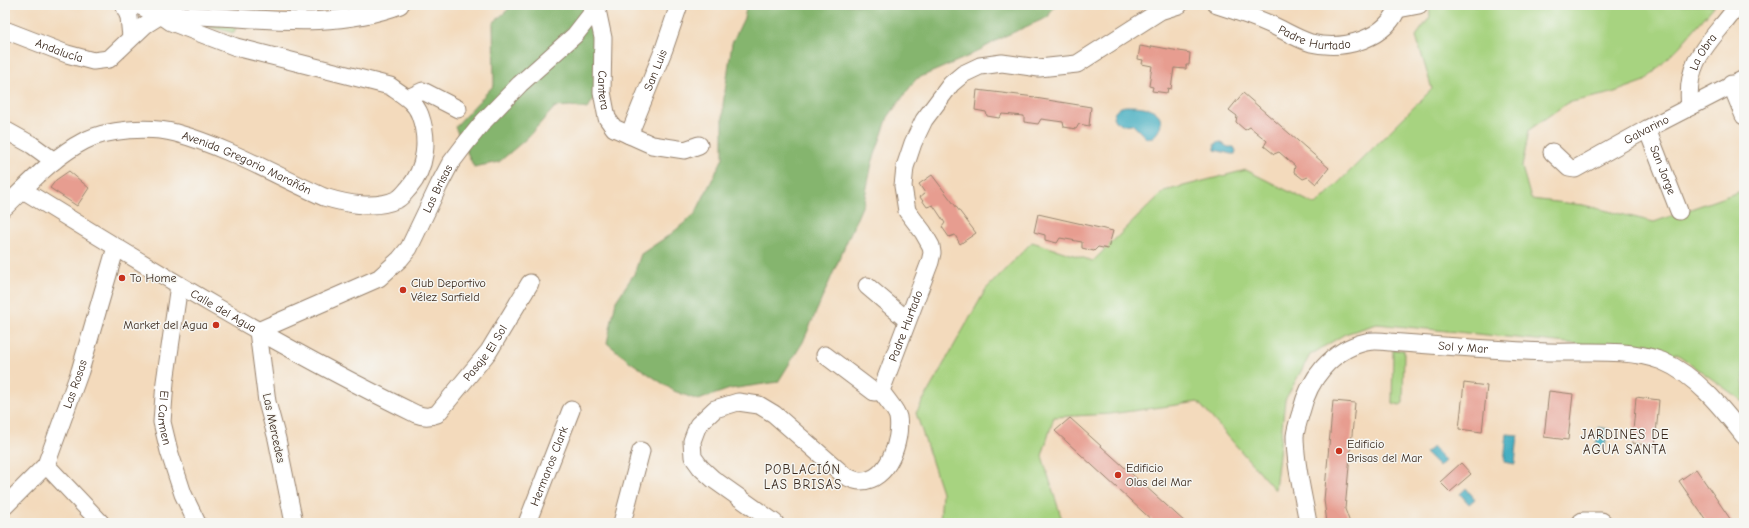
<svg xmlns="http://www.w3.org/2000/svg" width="1749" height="528" viewBox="0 0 1749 528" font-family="'Comic Neue',sans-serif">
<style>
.green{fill:#a7d380;stroke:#717e4f}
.forest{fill:#85b56e;stroke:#607046}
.water{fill:#40acbf;stroke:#3e6b6e}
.building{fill:#e79d90}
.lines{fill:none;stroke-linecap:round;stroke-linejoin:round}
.minor-casing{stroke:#97826d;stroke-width:19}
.major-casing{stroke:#97826d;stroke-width:23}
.minor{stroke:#fff;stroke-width:17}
.major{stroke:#fff;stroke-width:21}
.poi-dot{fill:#c8321e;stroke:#f6f6f2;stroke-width:1.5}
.labels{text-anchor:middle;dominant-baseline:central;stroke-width:3;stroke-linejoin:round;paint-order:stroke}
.street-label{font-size:12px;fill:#3b2a1e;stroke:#f6f6f2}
.poi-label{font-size:12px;fill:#3b2a1e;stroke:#f6f6f2;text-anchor:start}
.neighbourhood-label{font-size:13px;letter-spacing:1px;fill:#3b2a1e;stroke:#f6f6f2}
</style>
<rect width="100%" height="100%" fill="#f6f6f2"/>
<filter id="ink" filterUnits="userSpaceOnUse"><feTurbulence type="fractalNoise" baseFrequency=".025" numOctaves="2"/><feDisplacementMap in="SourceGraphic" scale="8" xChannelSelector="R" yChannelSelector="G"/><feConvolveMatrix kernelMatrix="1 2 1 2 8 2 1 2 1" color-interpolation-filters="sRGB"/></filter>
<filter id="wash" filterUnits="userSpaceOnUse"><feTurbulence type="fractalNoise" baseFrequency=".012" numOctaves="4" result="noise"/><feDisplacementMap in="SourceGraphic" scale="16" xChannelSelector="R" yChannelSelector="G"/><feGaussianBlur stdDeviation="0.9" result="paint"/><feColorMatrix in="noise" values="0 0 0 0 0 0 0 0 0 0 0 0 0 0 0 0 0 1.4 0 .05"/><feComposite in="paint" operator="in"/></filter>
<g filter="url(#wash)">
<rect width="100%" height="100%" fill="#f3dabc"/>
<path class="green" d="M 1429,5 L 1715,5 L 1679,47 L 1645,81 L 1612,93 L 1567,103 L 1529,130 L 1522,167 L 1531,199 L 1583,205 L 1654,222 L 1744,190 L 1744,402 L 1677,354 L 1377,324 L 1345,334 L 1310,355 L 1285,400 L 1275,490 L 1198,402 L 1110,414 L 1054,417 L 1042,456 L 1063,523 L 940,523 L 942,492 L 916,413 L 986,289 L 1032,242 L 1093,261 L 1164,191 L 1246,170 L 1316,205 L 1432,89 L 1416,36 L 1430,17 Z
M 196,23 L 237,23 L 234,33 Z
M 1393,350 L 1404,350 L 1403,403 L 1400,405 L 1392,403 Z"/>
<path class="forest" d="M 513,5 L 591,5 L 602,87 L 587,109 L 571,106 L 555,107 L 526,139 L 499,162 L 474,167 L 455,127 L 494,85 L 493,23 Z
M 747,5 L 1055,5 L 1048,17 L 1005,36 L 969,56 L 916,79 L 888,117 L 872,163 L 864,202 L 803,342 L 778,382 L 730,389 L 698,400 L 674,391 L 629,361 L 607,343 L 616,301 L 634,274 L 641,254 L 671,234 L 695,214 L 723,158 L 723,105 L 732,43 L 744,18 Z"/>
<path class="water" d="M 1127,106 C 1136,106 1150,106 1157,113 C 1166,121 1158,138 1147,139 L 1132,124 L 1122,125 L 1115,121 L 1113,117 C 1115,110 1120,106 1127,106 Z
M 1220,142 L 1228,147 L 1234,147 L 1236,151 L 1235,154 L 1231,154 L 1215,150 L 1215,144 Z
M 1598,427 L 1608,429 L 1605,448 L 1596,446 Z
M 1507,434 L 1518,435 L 1515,464 L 1504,462 Z
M 1433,447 L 1445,461 L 1439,467 L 1425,453 Z
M 1466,488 L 1475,499 L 1469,504 L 1460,494 Z"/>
<g id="blocks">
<path class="building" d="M 1140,46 L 1151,48 L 1152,46 L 1190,53 L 1189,65 L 1186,65 L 1186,69 L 1174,68 L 1171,89 L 1168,88 L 1167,93 L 1152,91 L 1153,87 L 1149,86 L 1152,66 L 1142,64 L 1143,60 L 1138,59 Z
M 977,90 L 1035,97 L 1035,98 L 1091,107 L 1089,126 L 1079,124 L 1076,129 L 1064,127 L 1063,122 L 1041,119 L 1038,124 L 1024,122 L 1024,116 L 1002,114 L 999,118 L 987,116 L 986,112 L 975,110 Z
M 1243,93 L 1329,168 L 1316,184 L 1308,177 L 1303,179 L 1294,172 L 1295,166 L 1279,152 L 1274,154 L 1264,146 L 1267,141 L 1250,127 L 1245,130 L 1236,122 L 1237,116 L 1229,110 Z
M 69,171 L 89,188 L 77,206 L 50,188 L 56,180 Z
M 932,175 L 976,233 L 960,244 L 955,235 L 949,237 L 942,227 L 945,223 L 933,205 L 927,207 L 920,197 L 925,193 L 919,184 Z
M 1038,214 L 1113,231 L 1108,249 L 1098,247 L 1094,251 L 1082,248 L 1082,242 L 1060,238 L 1057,243 L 1045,240 L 1045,235 L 1034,232 Z
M 1464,383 L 1487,386 L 1482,432 L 1459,429 Z
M 1549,391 L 1573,394 L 1568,440 L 1544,437 Z
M 1636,397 L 1659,400 L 1655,446 L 1632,443 Z
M 1333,401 L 1355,403 L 1345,509 L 1350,523 L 1327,523 L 1324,500 Z
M 1070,418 L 1186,523 L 1155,523 L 1055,431 Z
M 1461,463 L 1471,474 L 1450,492 L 1440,482 Z
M 1696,469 L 1733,523 L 1708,523 L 1679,481 Z"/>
</g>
</g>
<g filter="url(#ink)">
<use href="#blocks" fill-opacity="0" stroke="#97826d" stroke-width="1"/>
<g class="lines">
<g class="minor-casing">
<g id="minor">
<path d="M 124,5 L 129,17 L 131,37"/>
<path id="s1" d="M 596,5 L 603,38 L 602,92 L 607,118 L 614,128 L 652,145 L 685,150 L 699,145"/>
<path id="s2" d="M 1217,5 C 1236,11 1254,17 1272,25 C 1285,31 1298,39 1311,43 C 1344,51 1387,39 1399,5"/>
<path d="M 1398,9 L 1419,5"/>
<path d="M 162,15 C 242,14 323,34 400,5"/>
<path id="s3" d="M 5,30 L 67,54 L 93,61 L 109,59 L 145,25 L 161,15"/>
<path d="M 1731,84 L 1744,116"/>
<path d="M 408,98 L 423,91 L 458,109"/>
<path id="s4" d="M 1690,107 C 1684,57 1713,41 1738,5"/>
<path id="s5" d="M 1647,129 L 1679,211"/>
<path d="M 5,130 L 32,145 L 54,161"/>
<path id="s6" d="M 629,135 L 664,49 L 679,5"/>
<path id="s7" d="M 1552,152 L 1569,168 L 1575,169 L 1647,129 L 1744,79"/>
<path id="s8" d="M 23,190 C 151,269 280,348 416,414 C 424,417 429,417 437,414 L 489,351 L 530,283"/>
<path id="s9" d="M 5,207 C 29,184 53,157 84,141 C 108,129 149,126 176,133 C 227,147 275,175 324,197 C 347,204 375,210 398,199 C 403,196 406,191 409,188 C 426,168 429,140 420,115 C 415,101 401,94 390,86 L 236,47 L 171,22 L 161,15 L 137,5"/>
<path id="s10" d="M 179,285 L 165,382 L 162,422 L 169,451 L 183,494 L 197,523"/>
<path d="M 867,286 L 907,320"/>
<path d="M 825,355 L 874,392 L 881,391"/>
<path d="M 46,465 L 101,523"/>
<path id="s11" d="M 5,506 L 46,465 L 80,371 L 116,247"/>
<path id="s12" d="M 294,523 L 277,439 L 267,402 L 258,331 L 379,278 L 400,259 L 409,248 L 439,185 L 450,164 L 466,143 L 484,121 L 520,84 L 575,35 L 596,8"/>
<path id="s13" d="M 527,523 L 571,410"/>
<path d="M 622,523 L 641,451"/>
<path id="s14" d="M 775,523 L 713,479 L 701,468 L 693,457 L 692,441 L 698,425 L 715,409 L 738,402 L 759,405 L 774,414 L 845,476 C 850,478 855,481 860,481 C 888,482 902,440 898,417 C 896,409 885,398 881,391 L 930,262 L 932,253 L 931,246 L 923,232 L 907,211 L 903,186 L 905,167 L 913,143 L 924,120 L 951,84 L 963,74 L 980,66 L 1002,63 L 1039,68 L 1077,64 L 1160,11 L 1179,5"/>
<path id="s15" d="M 1308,523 C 1303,494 1295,465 1295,436 C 1296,428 1299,419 1301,412 C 1309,379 1331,350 1366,342 C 1373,340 1382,341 1390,342 C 1443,346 1495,350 1548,352 C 1583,353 1629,348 1662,361 C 1696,375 1722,408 1744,436"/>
</g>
</g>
<g class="major-casing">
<path id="major" d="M 1583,523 L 1601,523"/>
</g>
<use href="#minor" class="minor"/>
<use href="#major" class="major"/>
</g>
</g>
<g class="poi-dot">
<circle cx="122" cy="278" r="4"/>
<circle cx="403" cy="290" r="4"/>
<circle cx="216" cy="325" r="4"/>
<circle cx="1339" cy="451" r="4"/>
<circle cx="1118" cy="475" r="4"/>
</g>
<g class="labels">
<g class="street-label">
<text stroke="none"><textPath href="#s2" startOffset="104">Padre Hurtado</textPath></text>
<text stroke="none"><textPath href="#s3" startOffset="58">Andalucía</textPath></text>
<text stroke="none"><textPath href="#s4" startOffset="58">La Obra</textPath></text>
<text stroke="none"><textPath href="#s6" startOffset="70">San Luis</textPath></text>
<text stroke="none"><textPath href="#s1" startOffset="86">Cantera</textPath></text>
<text stroke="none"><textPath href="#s7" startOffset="111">Galvarino</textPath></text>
<text stroke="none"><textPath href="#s9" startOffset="274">Avenida Gregorio Marañón</textPath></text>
<text stroke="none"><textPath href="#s5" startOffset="44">San Jorge</textPath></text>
<text stroke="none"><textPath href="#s12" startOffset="436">Las Brisas</textPath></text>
<text stroke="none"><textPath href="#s8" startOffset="234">Calle del Agua</textPath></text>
<text stroke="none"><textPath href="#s14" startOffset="519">Padre Hurtado</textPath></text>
<text stroke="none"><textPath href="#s15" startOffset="311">Sol y Mar</textPath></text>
<text stroke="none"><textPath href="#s8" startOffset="552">Pasaje El Sol</textPath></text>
<text stroke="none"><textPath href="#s11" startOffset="144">Las Rosas</textPath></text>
<text stroke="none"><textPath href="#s10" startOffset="134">El Carmen</textPath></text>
<text transform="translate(274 428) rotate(78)">Las Mercedes</text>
<text stroke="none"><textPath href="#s13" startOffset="61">Hermanos Clark</textPath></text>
</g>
<g class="poi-label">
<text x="130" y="278">To Home</text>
<text x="411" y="283">Club Deportivo<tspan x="411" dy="14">Vélez Sarfield</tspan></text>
<text x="208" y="325" text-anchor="end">Market del Agua</text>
<text x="1347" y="444">Edificio<tspan x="1347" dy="14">Brisas del Mar</tspan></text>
<text x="1126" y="468">Edificio<tspan x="1126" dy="14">Olas del Mar</tspan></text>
</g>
<g class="neighbourhood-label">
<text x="1625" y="434">JARDINES DE<tspan x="1625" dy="15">AGUA SANTA</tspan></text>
<text x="803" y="469">POBLACIÓN<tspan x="803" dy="15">LAS BRISAS</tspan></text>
</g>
</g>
<rect width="1749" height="528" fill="none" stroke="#f6f6f2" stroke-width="20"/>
</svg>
